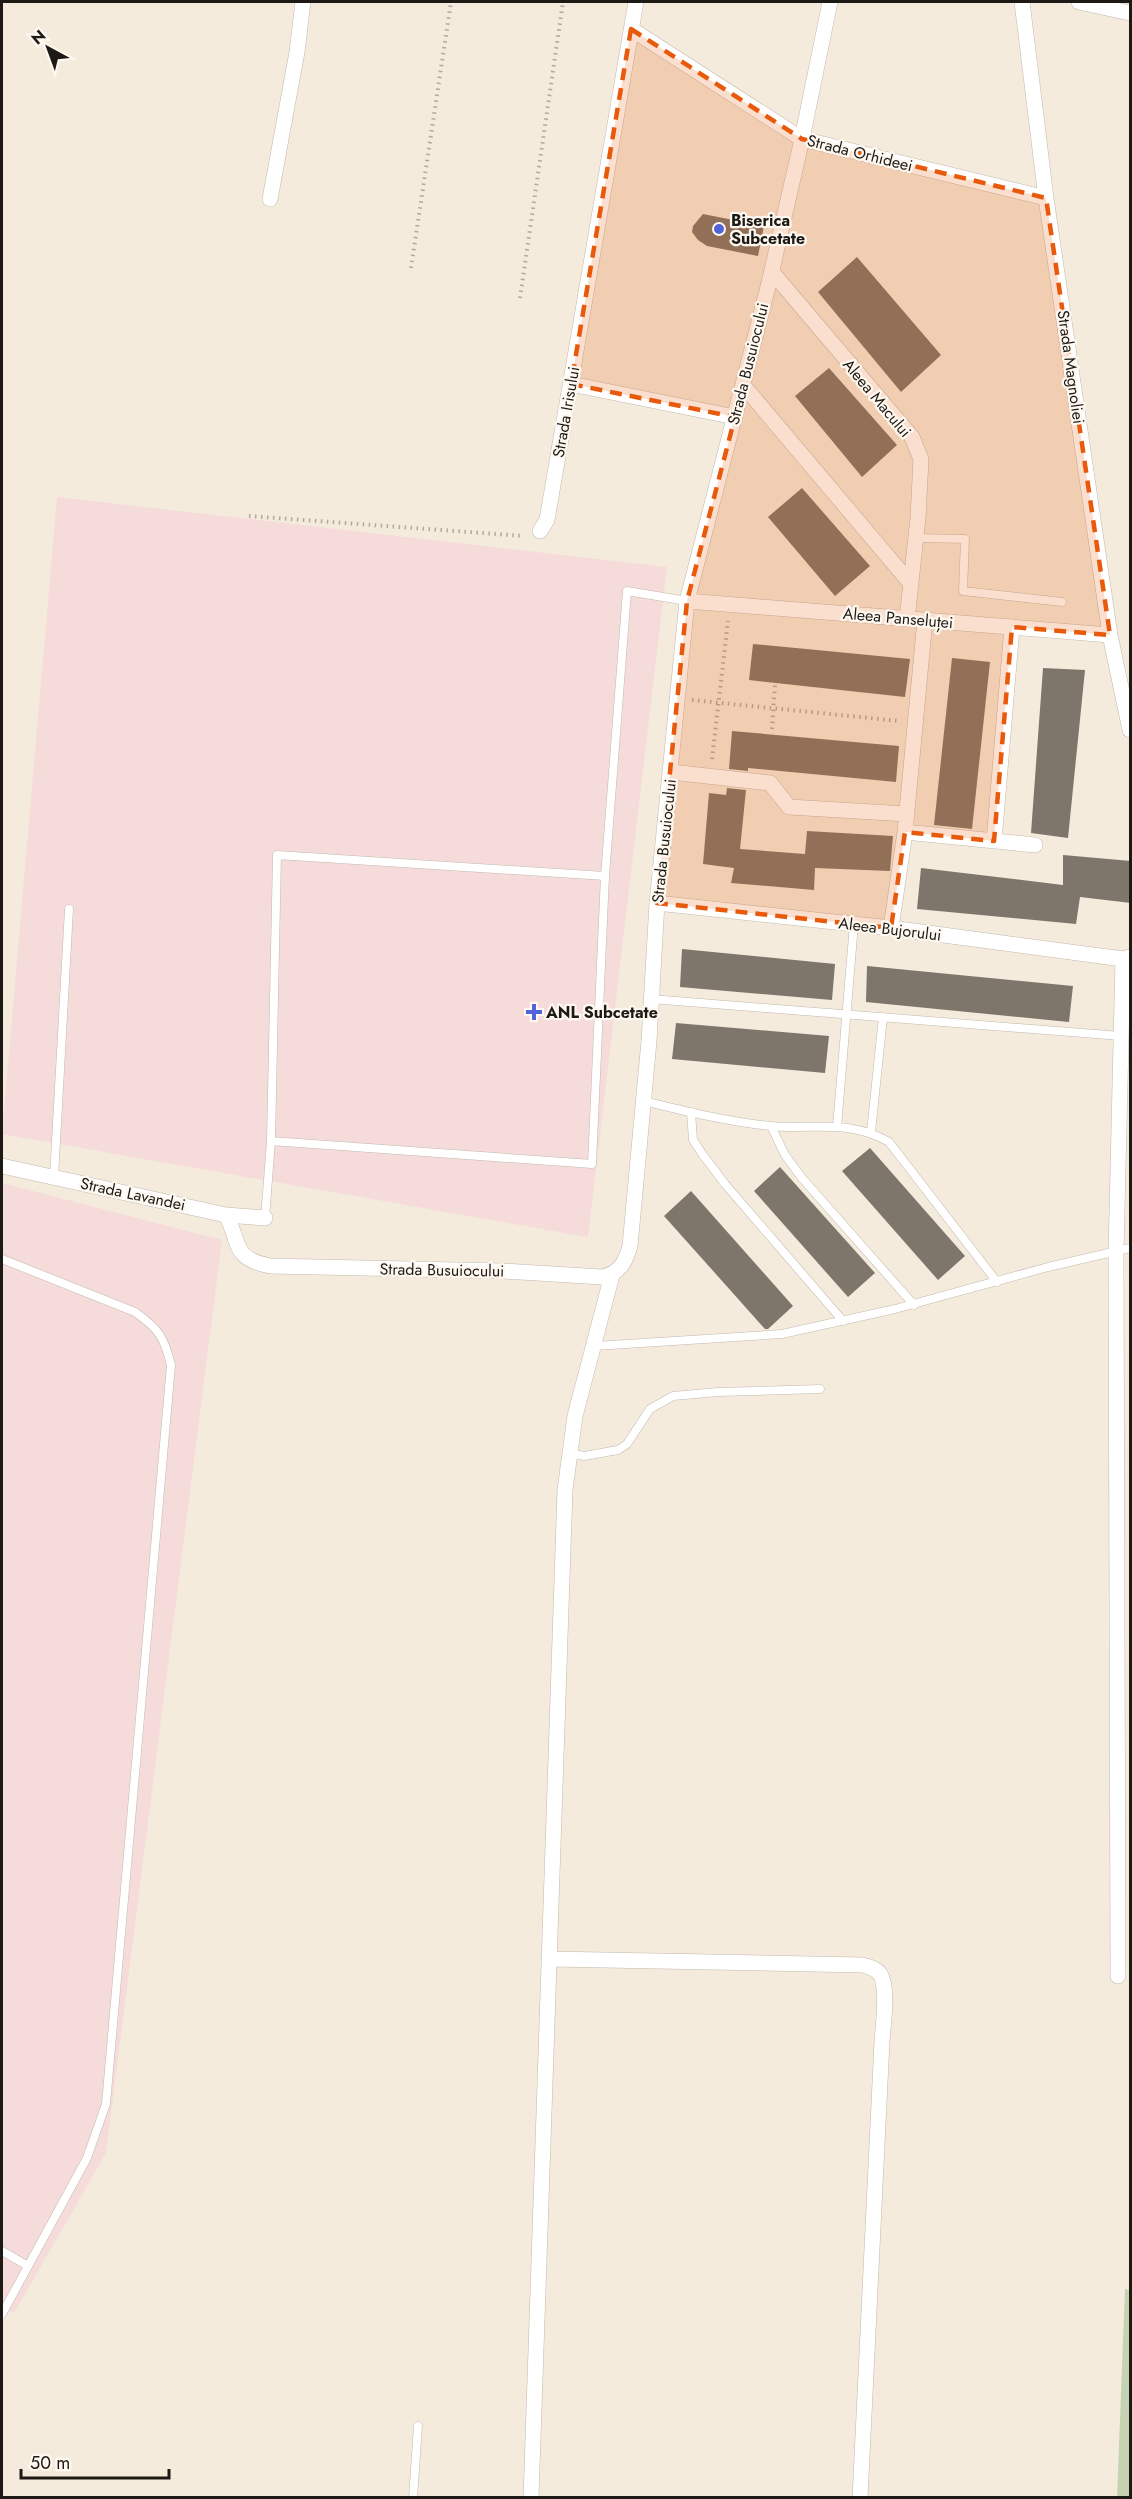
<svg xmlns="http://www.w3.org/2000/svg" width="1132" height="2499" viewBox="0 0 1132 2499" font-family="Jost,sans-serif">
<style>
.industrial{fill:#f6dbdb}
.green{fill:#c5d3b2}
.building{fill:#7e766b}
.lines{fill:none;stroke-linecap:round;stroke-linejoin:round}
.service-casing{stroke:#c2b9ad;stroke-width:9}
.minor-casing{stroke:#c2b9ad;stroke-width:16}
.path{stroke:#b0a99e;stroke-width:4;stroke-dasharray:1.5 4.5;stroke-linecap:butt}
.service{stroke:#fff;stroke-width:8}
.minor{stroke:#fff;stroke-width:15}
.marked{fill:#e8590c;fill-opacity:0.2;stroke:#e8590c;stroke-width:4.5;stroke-dasharray:12 8;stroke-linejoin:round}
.poi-dot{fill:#5063d9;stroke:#fef8f0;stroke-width:2}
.labels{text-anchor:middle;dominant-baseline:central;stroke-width:4.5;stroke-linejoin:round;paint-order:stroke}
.street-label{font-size:16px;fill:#1d1a15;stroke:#fef8f0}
.poi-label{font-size:16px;font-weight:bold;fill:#1d1a15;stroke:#fef8f0;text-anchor:start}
</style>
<rect width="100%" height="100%" fill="#f4ebdd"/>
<path class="industrial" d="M 57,497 L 667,567 L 588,1237 L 2,1134 Z
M 2,1183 L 222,1240 L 106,2153 L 14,2313 L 2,2306 Z"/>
<path class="green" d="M 1125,2289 L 1130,2290 L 1130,2497 L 1117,2498 Z"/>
<path class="building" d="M 703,214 L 764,226 L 758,256 L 707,246 L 698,240 L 692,232 L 693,226 Z
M 857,257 L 941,355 L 901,392 L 818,292 Z
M 829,368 L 897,445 L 862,477 L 795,396 Z
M 802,488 L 870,566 L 835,596 L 768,517 Z
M 753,644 L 910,659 L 905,697 L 749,680 Z
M 952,658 L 990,662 L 972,829 L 934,825 Z
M 1043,668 L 1085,670 L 1068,838 L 1031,833 Z
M 732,731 L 899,746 L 896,782 L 748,768 L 748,771 L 729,769 Z
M 727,788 L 746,790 L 740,849 L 805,854 L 807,831 L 893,836 L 890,871 L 815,868 L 814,890 L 731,883 L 734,868 L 703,864 L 709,793 L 726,795 Z
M 1063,855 L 1131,861 L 1131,903 L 1080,897 L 1076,924 L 917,909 L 921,868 L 1063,885 Z
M 682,949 L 835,964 L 832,1000 L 680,987 Z
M 867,966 L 1073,986 L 1069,1022 L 866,1002 Z
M 676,1023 L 829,1036 L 825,1073 L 672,1059 Z
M 870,1148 L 965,1256 L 938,1280 L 842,1171 Z
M 780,1167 L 875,1273 L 848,1297 L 754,1191 Z
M 691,1191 L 793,1306 L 768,1329 L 765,1329 L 664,1216 Z"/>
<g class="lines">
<g class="service-casing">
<path id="service" d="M 916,538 L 965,539 L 963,591 L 1062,602
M 651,999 L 1121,1036
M 644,1101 C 685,1111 728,1122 771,1126 C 814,1130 849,1119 889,1142 L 997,1282
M 691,1112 L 693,1140 L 703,1155 L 725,1184 L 843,1321
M 771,1126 L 785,1155 L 802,1178 L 914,1305
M 837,1127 L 854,924
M 871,1132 L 883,1017
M 271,1141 L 592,1164 L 605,876
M 54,1177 L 69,909
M 265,1218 L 271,1141 L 277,855 L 605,876 L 627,591 L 687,601
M 2,1259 L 135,1312 C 159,1329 164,1337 171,1365 L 106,2104 L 87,2158 L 2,2314
M 595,1346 L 782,1334 L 895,1309 L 1048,1267 L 1130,1248
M 570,1453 L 584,1456 L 618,1450 L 627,1444 L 650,1409 L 673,1396 L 718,1392 L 820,1389
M 2,2251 L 28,2266
M 413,2498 L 418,2426"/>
</g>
<g class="minor-casing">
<path id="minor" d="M 1022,2 L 1046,198 L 1110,635 L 1130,730
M 1079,2 L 1130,13
M 631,29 L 802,139 L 1046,198
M 270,199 L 297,52 L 303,2
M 772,272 L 912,437 L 921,459 L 918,518 L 907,619
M 571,384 L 735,417
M 743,385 L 911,584
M 540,531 L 547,520 L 636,2
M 687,601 L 1110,635
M 671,772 L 770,783 L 789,807 L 907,814
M 905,832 L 1035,845
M 994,841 L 1012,627
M 657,903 L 891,928 L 1123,959
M 891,928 L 905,832 L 925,620
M 2,1166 L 226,1215 L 265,1218
M 226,1215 C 241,1243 231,1258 270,1266 L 503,1271 L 602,1277 C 620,1273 625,1263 630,1246 L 649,1041 L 657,903 L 687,601 L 769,283 L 802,139 L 830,2
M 550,1959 L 863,1965 C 869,1967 876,1968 880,1974 C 889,1987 883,2025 882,2041 L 860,2498
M 1118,1976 L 1116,1253 L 1123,959 L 1130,957
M 531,2498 L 565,1490 L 575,1416 L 612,1275"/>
</g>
<path class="path" d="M 411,268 L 451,2
M 520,298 L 563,2
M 249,516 L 524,536
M 692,700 L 899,721
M 772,729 L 775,684
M 712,759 L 728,621"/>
<use href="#service" class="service"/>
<use href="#minor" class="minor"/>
</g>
<path class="marked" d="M 631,29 L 802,139 L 1046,198 L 1110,635 L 1012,627 L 994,841 L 905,832 L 891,928 L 657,903 L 687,601 L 735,417 L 571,384 Z"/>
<g class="poi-dot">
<circle cx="719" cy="229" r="6"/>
<path d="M531 1003h6v6h6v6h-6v6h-6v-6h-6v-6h6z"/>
</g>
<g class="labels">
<g class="street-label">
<text transform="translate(860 153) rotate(14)">Strada Orhideei</text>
<text transform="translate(748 364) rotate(-76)">Strada Busuiocului</text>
<text transform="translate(1071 367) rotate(82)">Strada Magnoliei</text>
<text transform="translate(877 398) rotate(50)">Aleea Macului</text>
<text transform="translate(566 412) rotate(-80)">Strada Irisului</text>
<text transform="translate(898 618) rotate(5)">Aleea Panseluței</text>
<text transform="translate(664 841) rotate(-84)">Strada Busuiocului</text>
<text transform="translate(890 929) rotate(7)">Aleea Bujorului</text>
<text transform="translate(133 1194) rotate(12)">Strada Lavandei</text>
<text transform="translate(442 1270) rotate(1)">Strada Busuiocului</text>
</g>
<g class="poi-label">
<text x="731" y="220">Biserica<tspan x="731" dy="18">Subcetate</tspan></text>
<text x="546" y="1012">ANL Subcetate</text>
</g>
</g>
<rect width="1132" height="2499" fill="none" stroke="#1d1a15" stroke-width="6"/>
<g transform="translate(48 48) rotate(319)" stroke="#fef8f0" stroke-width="4.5" paint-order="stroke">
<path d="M0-4.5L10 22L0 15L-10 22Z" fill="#1d1a15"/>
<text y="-9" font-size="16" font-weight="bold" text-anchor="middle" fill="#1d1a15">N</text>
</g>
<path d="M21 2469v9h148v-9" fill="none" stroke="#1d1a15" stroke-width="3"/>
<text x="30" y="2469" font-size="18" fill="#1d1a15" stroke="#fef8f0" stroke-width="4.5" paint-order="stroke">50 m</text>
</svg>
